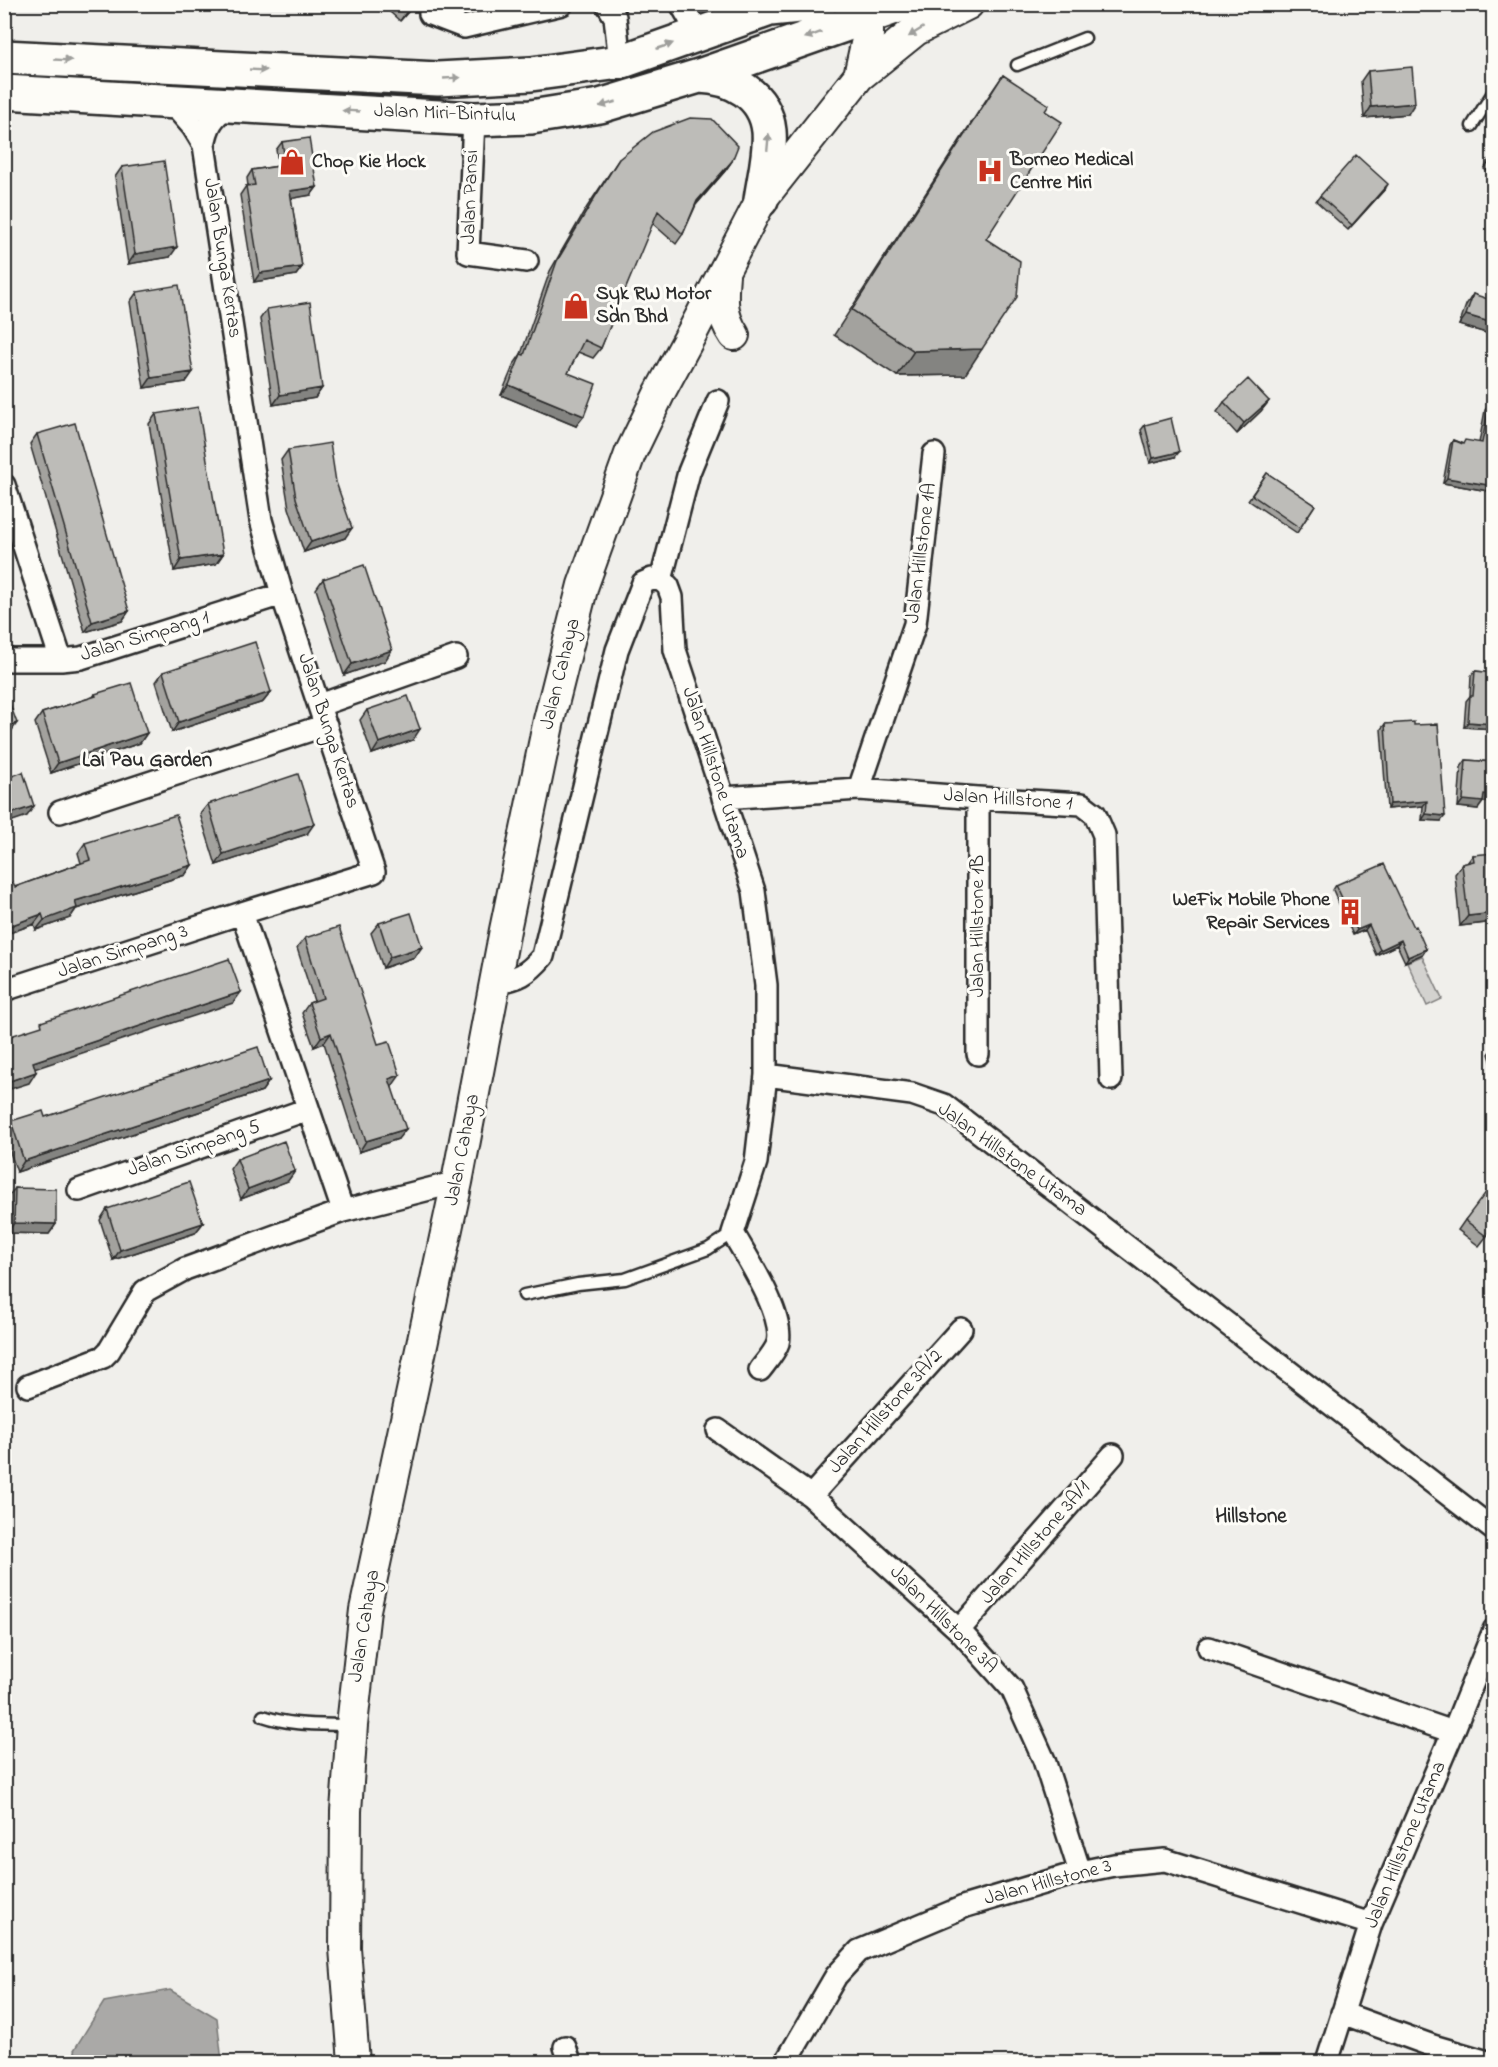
<svg xmlns="http://www.w3.org/2000/svg" width="1498" height="2067" viewBox="0 0 1498 2067" font-family="'Indie Flower',sans-serif">
<style>
.green{fill:#d3d2cf;stroke:#7f7e7d;stroke-width:1.5}
.water{fill:#aaa9a7;stroke:#777775;stroke-width:1.5}
.lines{fill:none;stroke-linecap:round;stroke-linejoin:round}
.lane-casing{stroke:#2b2b2b;stroke-width:15}
.street-casing{stroke:#2b2b2b;stroke-width:26}
.secondary-casing{stroke:#2b2b2b;stroke-width:34}
.highway-casing{stroke:#2b2b2b;stroke-width:38}
.lane{stroke:#fdfcf7;stroke-width:10}
.street{stroke:#fdfcf7;stroke-width:21}
.secondary{stroke:#fdfcf7;stroke-width:30}
.highway{stroke:#fdfcf7;stroke-width:33}
.wall{fill:#a3a29e;stroke:#2b2b2b;stroke-width:1.5}
.shaded-wall{fill:#848481;stroke:#2b2b2b;stroke-width:1.5}
.building{fill:#bdbcb8;stroke:#2b2b2b;stroke-width:1.5}
.oneway{fill:#9e9e9b}
.labels{text-anchor:middle;dominant-baseline:central;stroke-width:6;stroke-linejoin:round;paint-order:stroke}
.street-label{font-size:20px;fill:#2b2b2b;stroke:#fdfcf7}
.poi-label{font-size:20px;font-weight:bold;fill:#2b2b2b;stroke:#fdfcf7;text-anchor:start}
.neighbourhood-label{font-size:21px;font-weight:bold;fill:#2b2b2b;stroke:#fdfcf7}
</style>
<rect width="100%" height="100%" fill="#f0efeb"/>
<filter id="ink" filterUnits="userSpaceOnUse"><feTurbulence type="fractalNoise" baseFrequency=".0167" numOctaves="2"/><feDisplacementMap in="SourceGraphic" scale="12" xChannelSelector="R" yChannelSelector="G"/><feConvolveMatrix kernelMatrix="1 2 1 2 8 2 1 2 1" color-interpolation-filters="sRGB"/></filter>
<g filter="url(#ink)">
<path class="green" d="M 1422,956 L 1442,999 L 1427,1006 L 1407,962 Z"/>
<path class="water" d="M 170,1990 L 217,2018 L 222,2062 L 82,2062 L 74,2050 L 104,2002 Z"/>
<g class="lines">
<g class="lane-casing">
<path id="lane" d="M 1017,65 L 1085,38
M 1472,126 L 1494,91
M 524,1295 L 578,1284 L 625,1279 L 708,1249 L 733,1233
M 263,1716 C 292,1726 321,1724 351,1725"/>
</g>
<g class="street-casing">
<path id="street" d="M 607,4 L 615,17 L 620,62
M 681,4 L 699,35
M 430,14 L 464,27 L 562,4
M 172,103 L 193,127 L 204,145
M 228,105 C 212,119 208,124 204,145 L 261,520 L 282,594 L 374,872 L 242,913 L 343,1211
M 474,119 L 468,253 L 527,261
M 4,485 L 61,660
M 661,580 L 668,586 L 672,597 L 675,650 L 754,891 L 766,985 L 766,1075 L 756,1162 L 733,1233 C 747,1258 785,1315 778,1343 C 775,1352 766,1362 760,1370
M 661,580 L 689,472 L 718,401
M 4,660 L 61,660 L 81,658 L 282,594
M 320,705 L 456,657
M 859,789 L 915,624 L 934,454
M 723,798 L 859,789 L 978,798 L 1082,804 L 1095,814 L 1104,835 L 1111,1079
M 978,798 L 978,1054
M 60,812 L 326,725
M 495,983 C 519,978 527,975 543,956 L 617,650 L 643,583 L 652,579 L 661,580
M 4,990 L 242,913
M 766,1075 L 912,1094 L 944,1105 L 1494,1530
M 79,1190 L 308,1109
M 28,1386 L 103,1357 L 109,1351 L 145,1291 L 185,1269 L 343,1211 L 457,1182
M 718,1430 L 811,1496 L 959,1630 L 1012,1689 L 1044,1760 L 1080,1872
M 811,1496 L 961,1329
M 959,1630 L 1113,1455
M 1209,1648 L 1453,1732
M 1342,2013 L 1433,2046 L 1488,2062
M 565,2047 L 570,2062
M 786,2062 L 836,1976 L 859,1951 L 966,1906 L 1080,1872 L 1114,1865 L 1165,1860 L 1371,1924
M 1327,2062 L 1371,1924 L 1453,1732 L 1494,1630"/>
</g>
<g class="secondary-casing">
<path id="secondary" d="M 859,76 L 868,35 L 868,16
M 724,275 C 722,298 721,316 734,335
M 354,2062 L 345,1948 L 346,1811 L 352,1725 L 365,1610 L 457,1182 L 505,930 L 549,720 L 583,585 L 630,454 L 660,392 L 694,329 L 761,200 L 859,76 L 916,30 L 968,4"/>
</g>
<g class="highway-casing">
<path id="highway" d="M 770,9 L 819,4
M 4,57 L 438,79 L 531,74 L 620,62 L 784,4
M 699,76 C 732,77 765,94 769,131 C 771,153 764,178 761,200
M 4,92 L 474,119 L 531,117 L 600,106 L 699,76 L 904,4"/>
</g>
<use href="#lane" class="lane"/>
<use href="#street" class="street"/>
<use href="#secondary" class="secondary"/>
<use href="#highway" class="highway"/>
</g>
<path class="wall" d="M 381,4 L 415,4 L 400,21 Z
M 1368,71 L 1408,114 L 1364,118 L 1361,81 Z
M 1003,75 L 1045,111 L 986,239 L 965,375 L 897,376 L 834,335 L 986,100 Z
M 282,142 L 317,187 L 311,195 L 291,198 L 302,267 L 296,275 L 254,282 L 240,195 L 246,186 L 248,186 L 247,178 L 252,170 L 279,166 L 276,150 Z
M 1494,154 L 1494,176 L 1484,169 Z
M 619,159 L 732,161 L 725,171 L 696,205 L 683,234 L 676,244 L 652,223 L 601,348 L 593,358 L 578,352 L 568,373 L 576,426 L 501,395 L 514,364 L 521,354 L 550,271 L 587,207 Z
M 122,167 L 170,257 L 128,264 L 115,177 Z
M 1385,189 L 1348,230 L 1316,201 L 1320,196 Z
M 137,292 L 186,382 L 144,388 L 130,302 Z
M 1473,294 L 1493,323 L 1486,333 L 1459,325 L 1466,305 Z
M 267,309 L 322,388 L 315,398 L 273,405 L 260,319 Z
M 1269,401 L 1261,411 L 1237,434 L 1217,412 L 1224,402 Z
M 1489,405 L 1494,406 L 1494,492 L 1443,483 L 1450,445 L 1453,440 L 1463,444 L 1479,443 L 1485,410 Z
M 156,414 L 223,554 L 216,564 L 174,571 L 149,424 Z
M 1145,425 L 1175,457 L 1150,463 L 1141,430 Z
M 37,434 L 129,611 L 122,621 L 85,632 L 30,444 Z
M 288,450 L 345,538 L 304,552 L 289,508 L 281,460 Z
M 1267,473 L 1315,505 L 1297,533 L 1248,500 Z
M 323,579 L 385,661 L 344,675 L 316,589 Z
M 1475,671 L 1494,673 L 1494,729 L 1464,727 L 1466,701 L 1470,696 L 1471,676 Z
M 163,672 L 271,692 L 263,702 L 172,732 L 156,682 Z
M 95,694 L 147,733 L 140,743 L 51,773 L 35,723 L 42,713 L 93,697 Z
M 367,710 L 413,740 L 372,754 L 360,720 Z
M 1385,724 L 1441,821 L 1422,820 L 1423,806 L 1387,809 L 1381,729 Z
M 1466,760 L 1494,762 L 1493,803 L 1483,802 L 1478,809 L 1458,807 L 1461,767 Z
M 208,804 L 307,834 L 254,851 L 253,853 L 216,865 L 200,814 Z
M 85,843 L 192,865 L 185,875 L 76,909 L 70,918 L 36,930 L 34,924 L 4,935 L 4,885 L 15,887 L 81,863 L 78,853 Z
M 1473,855 L 1494,922 L 1460,926 L 1455,874 L 1462,864 L 1467,863 Z
M 1336,885 L 1414,927 L 1426,949 L 1423,954 L 1405,962 L 1397,945 L 1376,955 L 1365,930 L 1353,935 L 1333,890 Z
M 379,923 L 415,957 L 383,968 L 371,933 Z
M 305,938 L 378,1044 L 393,1085 L 392,1086 L 398,1139 L 359,1152 L 324,1043 L 314,1047 L 302,1013 L 309,1003 L 314,1001 L 297,948 Z
M 1494,1048 L 1494,1070 L 1489,1054 Z
M 269,1081 L 262,1091 L 17,1172 L 4,1135 L 4,1130 L 11,1121 L 45,1117 Z
M 237,1159 L 295,1171 L 288,1181 L 241,1199 L 230,1169 Z
M 15,1188 L 56,1224 L 49,1234 L 7,1233 L 7,1198 Z
M 1494,1190 L 1494,1227 L 1479,1246 L 1458,1230 L 1465,1220 Z
M 107,1209 L 203,1223 L 195,1233 L 113,1260 L 100,1220 Z"/>
<path class="shaded-wall" d="M 413,4 L 415,4 L 400,21 L 407,11 Z
M 1415,103 L 1408,114 L 1364,118 L 1371,107 Z
M 732,161 L 725,171 L 690,211 L 697,201 Z
M 1388,184 L 1385,189 L 1348,230 L 1352,225 Z
M 317,187 L 311,195 L 284,200 L 290,191 Z
M 177,247 L 170,257 L 128,264 L 135,254 Z
M 302,267 L 296,275 L 254,282 L 260,273 Z
M 1466,315 L 1493,323 L 1486,333 L 1459,325 Z
M 982,349 L 965,375 L 897,376 L 914,351 Z
M 193,372 L 186,382 L 144,388 L 151,378 Z
M 509,385 L 584,416 L 576,426 L 501,395 Z
M 322,388 L 315,398 L 273,405 L 280,395 Z
M 1269,401 L 1261,411 L 1237,434 L 1244,423 Z
M 1179,452 L 1175,457 L 1150,463 L 1153,458 Z
M 1447,478 L 1494,486 L 1494,492 L 1443,483 Z
M 352,528 L 345,538 L 304,552 L 311,542 Z
M 223,554 L 216,564 L 174,571 L 181,560 Z
M 129,611 L 122,621 L 85,632 L 92,622 Z
M 392,650 L 385,661 L 344,675 L 352,664 Z
M 271,692 L 263,702 L 172,732 L 179,722 Z
M 1468,722 L 1494,724 L 1494,729 L 1464,727 Z
M 17,723 L 10,733 L 4,735 L 4,727 Z
M 420,729 L 413,740 L 372,754 L 379,743 Z
M 147,733 L 140,743 L 51,773 L 58,763 Z
M 1484,794 L 1494,795 L 1493,803 L 1483,802 L 1478,809 L 1458,807 L 1463,800 Z
M 1427,801 L 1423,806 L 1387,809 L 1390,804 Z
M 34,806 L 27,816 L 4,824 L 4,816 Z
M 1426,814 L 1445,816 L 1441,821 L 1422,820 Z
M 314,824 L 307,834 L 254,851 L 253,853 L 216,865 L 223,854 L 259,841 Z
M 192,865 L 185,875 L 76,909 L 70,918 L 36,930 L 44,920 L 75,901 Z
M 1494,913 L 1494,922 L 1460,926 L 1468,916 Z
M 42,914 L 34,924 L 4,935 L 4,928 Z
M 1369,925 L 1365,930 L 1353,935 L 1357,930 Z
M 1401,940 L 1397,945 L 1376,955 L 1380,950 Z
M 422,947 L 415,957 L 383,968 L 390,957 Z
M 1426,949 L 1423,954 L 1405,962 L 1408,957 Z
M 241,992 L 233,1003 L 25,1072 L 33,1062 Z
M 331,1033 L 324,1043 L 314,1047 L 321,1037 Z
M 36,1072 L 29,1083 L 4,1091 L 4,1083 Z
M 400,1075 L 393,1085 L 382,1089 L 389,1079 Z
M 269,1081 L 262,1091 L 17,1172 L 24,1161 Z
M 406,1129 L 398,1139 L 359,1152 L 366,1141 Z
M 295,1171 L 288,1181 L 241,1199 L 248,1189 Z
M 14,1223 L 56,1224 L 49,1234 L 7,1233 Z
M 203,1223 L 195,1233 L 113,1260 L 120,1250 Z"/>
<path class="building" d="M 400,4 L 413,4 L 407,11 Z
M 1412,67 L 1415,103 L 1371,107 L 1368,71 Z
M 1003,75 L 1049,105 L 1045,111 L 1062,122 L 986,239 L 1020,261 L 1017,297 L 982,349 L 914,351 L 852,310 Z
M 690,118 L 712,119 L 738,146 L 732,161 L 697,201 L 683,234 L 658,211 L 601,348 L 584,340 L 568,373 L 596,384 L 584,416 L 509,385 L 521,354 L 524,355 L 557,261 L 595,197 L 619,159 L 653,132 Z
M 309,138 L 317,187 L 290,191 L 302,267 L 260,273 L 246,186 L 255,185 L 252,170 L 286,165 L 282,142 Z
M 1494,154 L 1494,168 L 1487,164 Z
M 1356,155 L 1388,184 L 1352,225 L 1320,196 Z
M 164,161 L 177,247 L 135,254 L 122,167 Z
M 179,285 L 193,372 L 151,378 L 137,292 Z
M 1473,294 L 1494,301 L 1493,323 L 1466,315 Z
M 310,302 L 322,388 L 280,395 L 267,309 Z
M 1248,379 L 1269,401 L 1244,423 L 1224,402 Z
M 1489,405 L 1494,406 L 1494,486 L 1447,478 L 1453,440 L 1463,444 L 1465,440 L 1482,443 Z
M 198,407 L 223,554 L 181,560 L 156,414 Z
M 1171,418 L 1179,452 L 1153,458 L 1145,425 Z
M 75,423 L 129,611 L 92,622 L 37,434 Z
M 330,443 L 336,482 L 352,528 L 311,542 L 296,498 L 288,450 Z
M 1267,473 L 1315,505 L 1300,528 L 1252,495 Z
M 364,565 L 392,650 L 352,664 L 323,579 Z
M 255,642 L 271,692 L 179,722 L 163,672 Z
M 1475,671 L 1494,673 L 1494,724 L 1468,722 L 1470,696 L 1473,696 Z
M 131,683 L 147,733 L 58,763 L 42,713 L 96,696 L 95,694 Z
M 4,688 L 17,723 L 4,727 Z
M 408,696 L 420,729 L 379,743 L 367,710 Z
M 1414,722 L 1414,725 L 1438,724 L 1445,816 L 1426,814 L 1427,801 L 1390,804 L 1385,724 Z
M 1466,760 L 1494,762 L 1494,795 L 1484,794 L 1483,802 L 1463,800 Z
M 23,772 L 34,806 L 4,816 L 4,779 Z
M 298,774 L 314,824 L 259,841 L 260,842 L 223,854 L 208,804 Z
M 176,815 L 192,865 L 75,901 L 77,908 L 44,920 L 42,914 L 4,928 L 4,885 L 13,882 L 15,887 L 90,860 L 85,843 Z
M 1494,853 L 1494,913 L 1468,916 L 1462,864 L 1474,861 L 1473,855 Z
M 1384,864 L 1414,927 L 1416,926 L 1426,949 L 1408,957 L 1401,940 L 1380,950 L 1369,925 L 1357,930 L 1336,885 Z
M 411,913 L 422,947 L 390,957 L 379,923 Z
M 339,927 L 378,1044 L 389,1041 L 400,1075 L 389,1079 L 406,1129 L 366,1141 L 331,1033 L 321,1037 L 309,1003 L 323,998 L 305,938 Z
M 229,959 L 241,992 L 33,1062 L 36,1072 L 4,1083 L 4,1038 L 42,1026 L 41,1022 Z
M 258,1047 L 269,1081 L 24,1161 L 11,1121 L 43,1111 L 45,1117 Z
M 284,1141 L 295,1171 L 248,1189 L 237,1159 Z
M 189,1182 L 203,1223 L 120,1250 L 107,1209 Z
M 1490,1187 L 1494,1190 L 1494,1226 L 1486,1236 L 1465,1220 Z
M 15,1188 L 56,1189 L 56,1224 L 14,1223 Z"/>
<defs><path id="oneway-solid" d="M-6-.8H1V-3.2L6.5 0L1 3.2V.8H-6Z" transform="scale(1.5)"/></defs>
<g class="oneway">
<use href="#oneway-solid" transform="translate(916 32) rotate(148)"/>
<use href="#oneway-solid" transform="translate(813 35) rotate(160)"/>
<use href="#oneway-solid" transform="translate(665 46) rotate(-19)"/>
<use href="#oneway-solid" transform="translate(63 60) rotate(3)"/>
<use href="#oneway-solid" transform="translate(258 70) rotate(3)"/>
<use href="#oneway-solid" transform="translate(452 78) rotate(-3)"/>
<use href="#oneway-solid" transform="translate(608 104) rotate(164)"/>
<use href="#oneway-solid" transform="translate(351 111) rotate(-177)"/>
<use href="#oneway-solid" transform="translate(768 142) rotate(-85)"/>
</g>
</g>
<defs>
<g id="shop-bare" transform="scale(2.07)"><path d="M-5-2.5h2.3a2.7 3.5 0 0 1 5.4 0H5L5.5 6h-11ZM-1.5-2.5h3a1.5 2.3 0 0 0-3 0Z" fill="#c8321e" stroke="#fdfcf7" stroke-width="2.5" paint-order="stroke"/></g>
<g id="hospital-bare" transform="scale(2.07)"><path d="M-5-5h3v3.5h4V-5h3V5h-3V1.5h-4V5h-3Z" fill="#c8321e" stroke="#fdfcf7" stroke-width="2.5" paint-order="stroke"/></g>
<g id="building-bare" transform="scale(2.07)"><path d="M-4-6H4V6H1V3H-1V6H-4ZM-2.5-4.3h1.7v1.8h-1.7ZM.8-4.3h1.7v1.8H.8ZM-2.5-1h1.7V.8h-1.7ZM.8-1h1.7V.8H.8Z" fill="#c8321e" stroke="#fdfcf7" stroke-width="2.5" paint-order="stroke"/></g>
</defs>
<g fill-rule="evenodd">
<use href="#shop-bare" x="292" y="162"/>
<use href="#hospital-bare" x="990" y="171"/>
<use href="#shop-bare" x="576" y="306"/>
<use href="#building-bare" x="1350" y="912"/>
</g>
<g class="labels">
<g class="street-label">
<text transform="translate(445 114) rotate(2)">Jalan Miri-Bintulu</text>
<text transform="translate(471 197) rotate(-88)">Jalan Pansi</text>
<text transform="translate(222 258) rotate(81)">Jalan Bunga Kertas</text>
<text transform="translate(922 553) rotate(-83)">Jalan Hillstone 1A</text>
<text transform="translate(145 637) rotate(-17)">Jalan Simpang 1</text>
<text transform="translate(561 674) rotate(-76)">Jalan Cahaya</text>
<text transform="translate(328 731) rotate(72)">Jalan Bunga Kertas</text>
<text transform="translate(715 773) rotate(72)">Jalan Hillstone Utama</text>
<text transform="translate(1008 800) rotate(4)">Jalan Hillstone 1</text>
<text transform="translate(978 926) rotate(-90)">Jalan Hillstone 1B</text>
<text transform="translate(123 952) rotate(-18)">Jalan Simpang 3</text>
<text transform="translate(194 1149) rotate(-19)">Jalan Simpang 5</text>
<text transform="translate(463 1150) rotate(-79)">Jalan Cahaya</text>
<text transform="translate(1012 1160) rotate(36)">Jalan Hillstone Utama</text>
<text transform="translate(886 1412) rotate(-48)">Jalan Hillstone 3A/2</text>
<text transform="translate(1036 1543) rotate(-49)">Jalan Hillstone 3A/1</text>
<text transform="translate(943 1620) rotate(45)">Jalan Hillstone 3A</text>
<text transform="translate(365 1626) rotate(-81)">Jalan Cahaya</text>
<text transform="translate(1406 1845) rotate(-67)">Jalan Hillstone Utama</text>
<text transform="translate(1048 1883) rotate(-15)">Jalan Hillstone 3</text>
</g>
<g class="poi-label">
<text x="1010" y="160">Borneo Medical<tspan x="1010" dy="23">Centre Miri</tspan></text>
<text x="312" y="162">Chop Kie Hock</text>
<text x="596" y="294">Syk RW Motor<tspan x="596" dy="23">Sdn Bhd</tspan></text>
<text x="1330" y="900" text-anchor="end">WeFix Mobile Phone<tspan x="1330" dy="23">Repair Services</tspan></text>
</g>
<g class="neighbourhood-label">
<text x="147" y="761">Lai Pau Garden</text>
<text x="1251" y="1517">Hillstone</text>
</g>
</g>
<rect width="1498" height="2067" fill="none" stroke="#fdfcf7" stroke-width="24"/>
<rect x="12" y="12" width="1474" height="2043" fill="none" stroke="#2b2b2b" stroke-width="2" filter="url(#ink)"/>
</svg>
